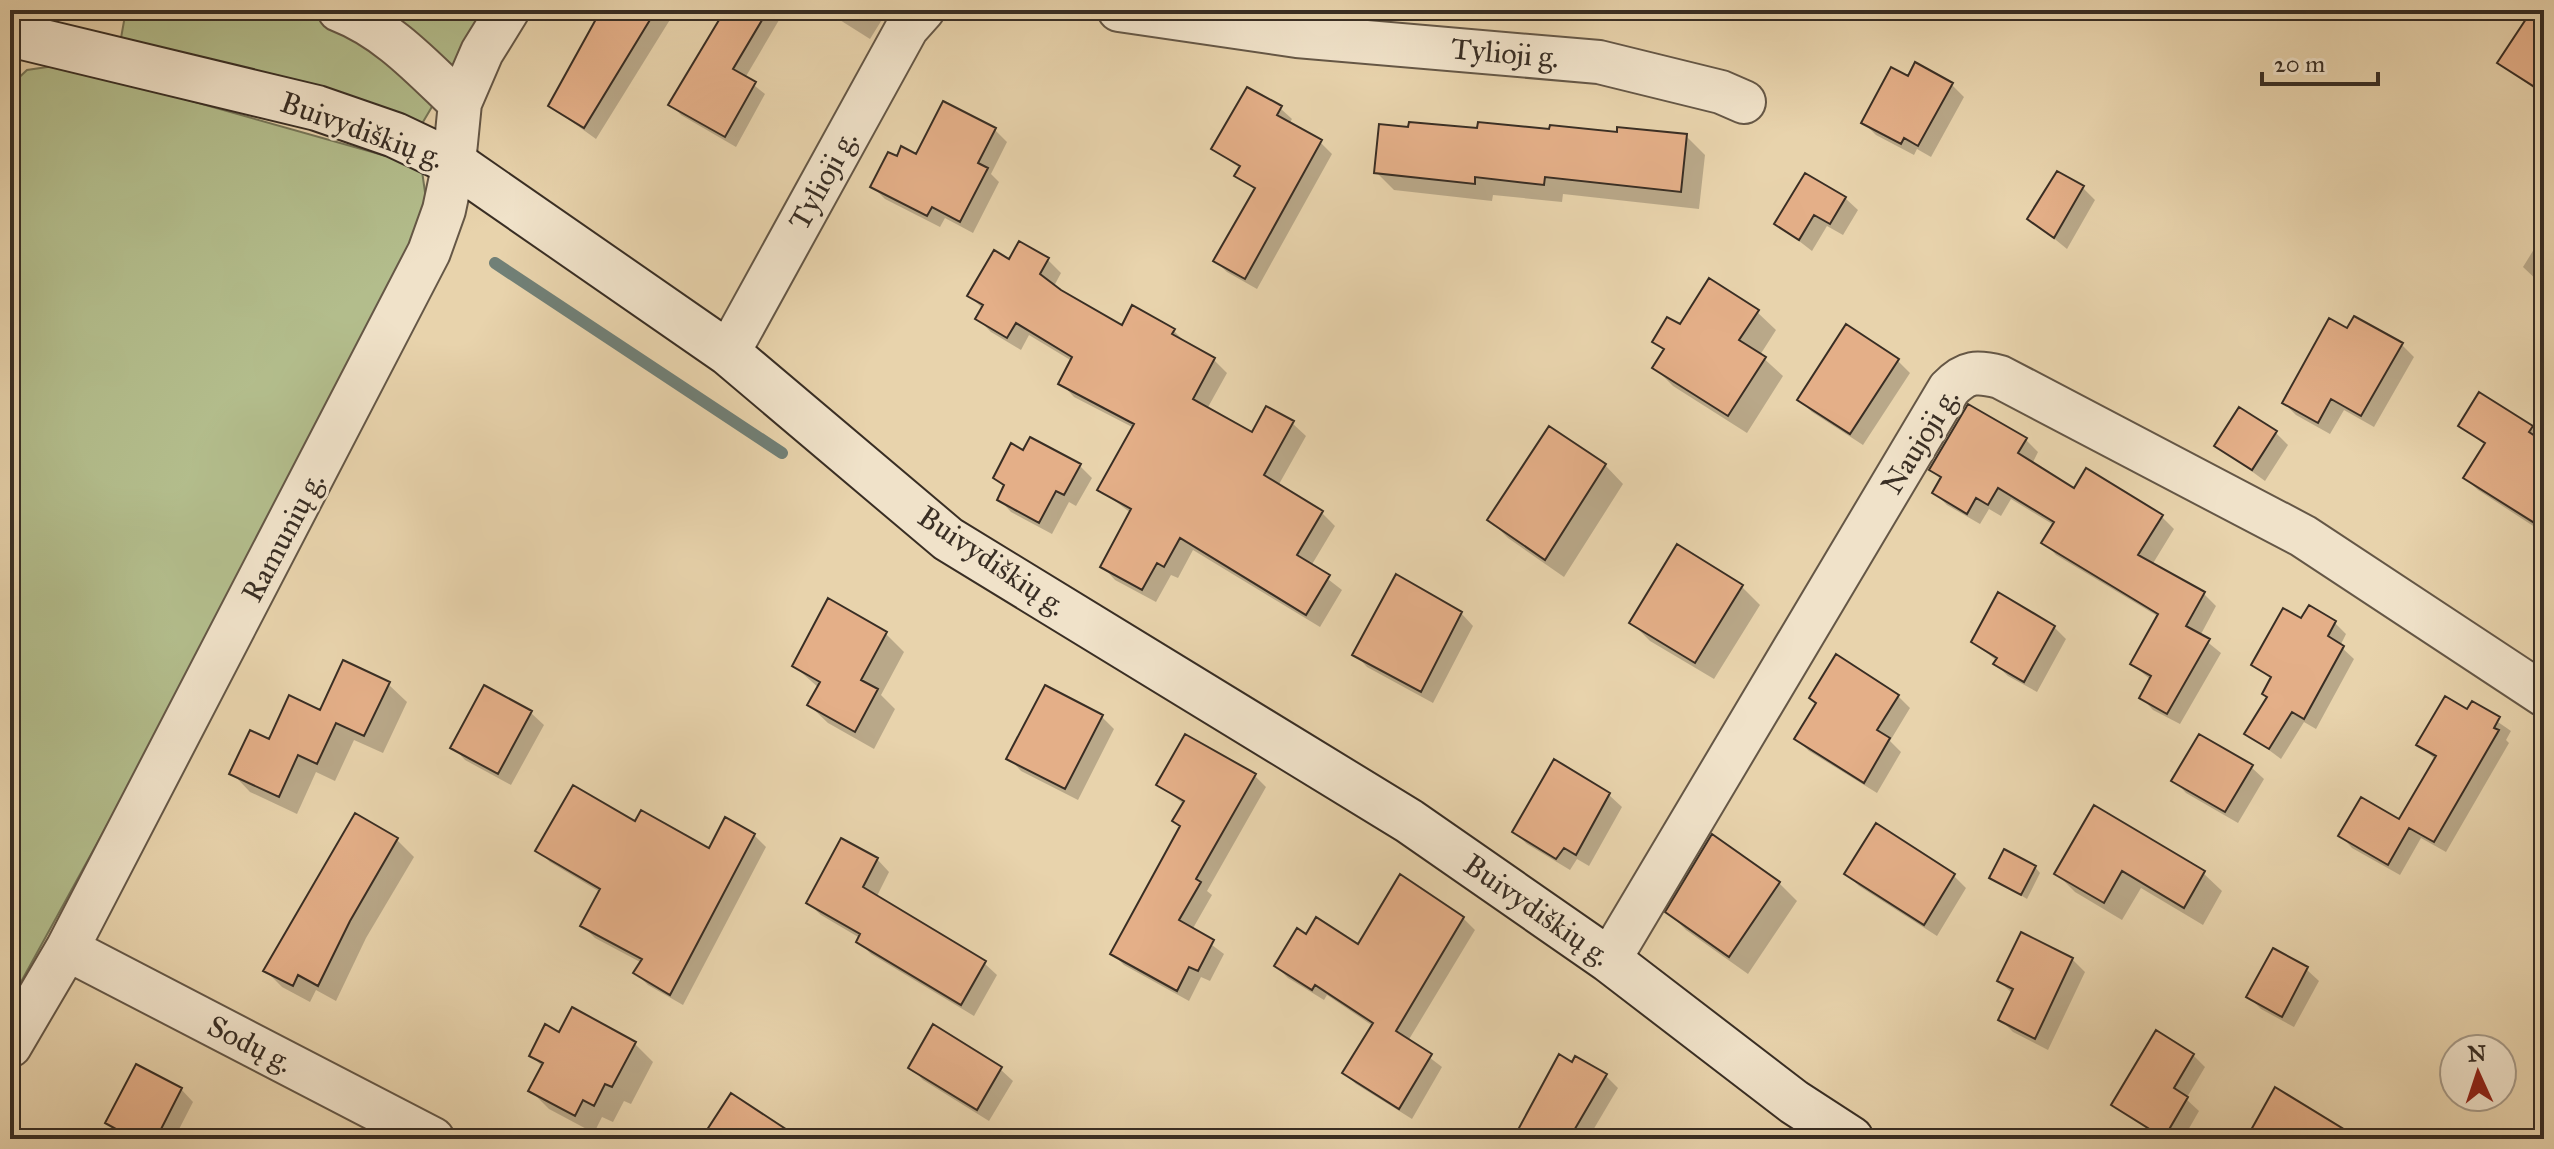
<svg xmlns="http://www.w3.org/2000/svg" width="2554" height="1149" viewBox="0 0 2554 1149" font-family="'IM FELL Great Primer',serif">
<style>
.green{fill:#b3bd8c;stroke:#767658;stroke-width:2}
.shadow{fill:#0003}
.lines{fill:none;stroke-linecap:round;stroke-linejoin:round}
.stream{stroke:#718077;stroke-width:12}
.building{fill:#e4af88;stroke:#392e24;stroke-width:2}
.street-casing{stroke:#655746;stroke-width:46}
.secondary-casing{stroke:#392e24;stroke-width:48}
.street{stroke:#f0e2c9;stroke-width:42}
.secondary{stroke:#f0e2c9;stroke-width:44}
.labels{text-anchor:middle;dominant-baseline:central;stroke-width:6;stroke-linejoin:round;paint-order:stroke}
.street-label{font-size:30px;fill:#392e24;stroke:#f0e2c9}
</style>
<rect width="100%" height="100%" fill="#e8d3ac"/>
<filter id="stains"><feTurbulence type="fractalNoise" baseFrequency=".0025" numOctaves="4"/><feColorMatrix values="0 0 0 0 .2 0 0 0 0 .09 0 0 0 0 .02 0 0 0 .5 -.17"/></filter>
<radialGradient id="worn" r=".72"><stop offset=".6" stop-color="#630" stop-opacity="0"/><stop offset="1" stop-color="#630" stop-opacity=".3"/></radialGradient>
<path class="green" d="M 126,10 L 489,10 L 420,127 L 121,38 Z
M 54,66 L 85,71 L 404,161 L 422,171 L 426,199 L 421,221 L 229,603 L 10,1002 L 10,86 L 27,70 Z"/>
<path class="shadow" d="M 610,10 L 676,10 L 596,139 L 550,106 Z
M 728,10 L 777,10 L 782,15 L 745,78 L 765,94 L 736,147 L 681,115 L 671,104 Z
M 824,10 L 888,10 L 870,39 Z
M 2534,10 L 2544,10 L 2544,96 L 2500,63 Z
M 1908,79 L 1951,84 L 1964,97 L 1931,157 L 1917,149 L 1914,155 L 1876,135 L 1863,122 Z
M 1280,108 L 1292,119 L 1289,124 L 1320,142 L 1332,154 L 1257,289 L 1227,272 L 1215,261 L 1256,191 L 1237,175 L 1241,169 L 1214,149 Z
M 995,130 L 1007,142 L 991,174 L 999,182 L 973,233 L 945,218 L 940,227 L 885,199 L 872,186 L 897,158 L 917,157 Z
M 1479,131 L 1686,136 L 1705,155 L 1699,209 L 1563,194 L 1562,202 L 1493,195 L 1492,201 L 1394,190 L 1376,172 Z
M 2058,173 L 2083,188 L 2095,200 L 2067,249 L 2030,219 Z
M 1845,198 L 1858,210 L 1843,235 L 1827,226 L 1812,251 L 1777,224 Z
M 2544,233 L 2544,287 L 2523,267 Z
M 1048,260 L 1061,273 L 1054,286 L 1123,328 L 1174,331 L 1188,345 L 1214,360 L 1227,373 L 1207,409 L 1253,435 L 1292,423 L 1306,436 L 1278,486 L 1322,513 L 1335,526 L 1311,566 L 1342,590 L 1320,627 L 1193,550 L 1178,578 L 1171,575 L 1156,602 L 1115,580 L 1102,566 L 1131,513 L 1099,489 L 1134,428 L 1074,397 L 1061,383 L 1072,361 L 1029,335 L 1021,350 L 991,332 L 978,319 L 983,309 L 969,295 L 1009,261 Z
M 1757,312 L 1776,330 L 1760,355 L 1783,376 L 1747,433 L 1673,386 L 1655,368 L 1665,352 L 1654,341 L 1680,327 Z
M 2348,331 L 2402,345 L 2414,357 L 2374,427 L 2344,410 L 2330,434 L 2296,415 L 2284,403 Z
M 1898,361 L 1910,373 L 1863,445 L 1812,412 L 1799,400 Z
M 1969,407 L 2026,440 L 2038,452 L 2032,464 L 2075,491 L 2161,516 L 2174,529 L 2152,565 L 2204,594 L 2216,606 L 2200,636 L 2221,653 L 2180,724 L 2153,710 L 2141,697 L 2151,680 L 2132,664 L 2159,617 L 2056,555 L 2044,542 L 2054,525 L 2011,499 L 2001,516 L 1989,509 L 1980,524 L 1947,505 L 1934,492 L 1941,480 L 1932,470 Z
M 2460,425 L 2531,428 L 2544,440 L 2544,533 L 2478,490 L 2465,478 L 2486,446 Z
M 2276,433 L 2288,445 L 2265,481 L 2217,446 Z
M 1024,452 L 1080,466 L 1092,478 L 1076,506 L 1069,502 L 1052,534 L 1011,512 L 999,499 L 1005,488 L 995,478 Z
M 1605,465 L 1623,484 L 1564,577 L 1508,538 L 1490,520 Z
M 1741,586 L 1760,605 L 1714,679 L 1650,641 L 1631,622 Z
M 1461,613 L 1473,626 L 1433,703 L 1367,667 L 1355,654 Z
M 2302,621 L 2335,623 L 2346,634 L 2340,646 L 2354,659 L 2316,729 L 2304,722 L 2281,759 L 2246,733 L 2269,699 L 2272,680 L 2254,665 Z
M 2054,627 L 2066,639 L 2037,692 L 2008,676 L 1995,664 L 1997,661 L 1973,642 Z
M 885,633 L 904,652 L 881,695 L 895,709 L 874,749 L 828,723 L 809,705 L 819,688 L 794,666 Z
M 388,684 L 407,702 L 383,753 L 354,740 L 335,781 L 316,772 L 297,814 L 250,792 L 232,773 L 270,741 L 321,713 Z
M 485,688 L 531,713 L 544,725 L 511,785 L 465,760 L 453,747 Z
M 1898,696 L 1910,708 L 1890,741 L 1901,752 L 1877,793 L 1809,751 L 1796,739 Z
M 2472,704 L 2511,731 L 2506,740 L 2509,743 L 2446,852 L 2421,838 L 2400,875 L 2352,848 L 2341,836 L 2400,821 L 2436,760 L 2419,745 L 2467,712 Z
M 1102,717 L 1114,729 L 1078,800 L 1021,771 L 1009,758 Z
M 1555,761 L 1609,795 L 1622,807 L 1589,866 L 1577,859 L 1570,870 L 1527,844 L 1514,832 Z
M 2251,767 L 2264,779 L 2238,823 L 2186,793 L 2174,780 Z
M 1255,776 L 1266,787 L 1207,891 L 1212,895 L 1192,930 L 1224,954 L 1210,981 L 1201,977 L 1189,1001 L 1124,965 L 1113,954 L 1182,828 L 1175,821 L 1185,805 L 1158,784 Z
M 2095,808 L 2203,873 L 2222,891 L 2203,925 L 2141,888 L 2122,920 L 2075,892 L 2057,874 Z
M 355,816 L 397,840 L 414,857 L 366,938 L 336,1001 L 316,990 L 310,1002 L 282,987 L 265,970 Z
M 636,824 L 710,850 L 754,835 L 766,847 L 683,1005 L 648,985 L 636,973 L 642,963 L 595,938 L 583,926 L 600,892 L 550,862 L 538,851 Z
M 877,859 L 889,872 L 876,898 L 984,963 L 997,975 L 974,1016 L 871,954 L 858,941 L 860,938 L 821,915 L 808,903 Z
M 2035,867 L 2040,873 L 2027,899 L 1991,877 Z
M 1846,874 L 1954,876 L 1966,888 L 1937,936 L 1859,886 Z
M 1779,883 L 1797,901 L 1748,974 L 1686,930 L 1668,912 Z
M 1463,918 L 1475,930 L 1408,1041 L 1442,1067 L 1412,1119 L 1356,1084 L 1344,1073 L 1373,1026 L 1327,995 L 1324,1000 L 1288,978 L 1276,966 L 1307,937 L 1358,947 Z
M 2072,959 L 2085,972 L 2048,1050 L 2013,1032 L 2000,1019 L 2013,994 L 1999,981 Z
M 2306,969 L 2319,981 L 2294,1027 L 2261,1009 L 2249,997 Z
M 560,1034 L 635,1044 L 653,1062 L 631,1104 L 624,1101 L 613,1122 L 602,1117 L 594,1133 L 549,1109 L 531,1091 L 543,1067 L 532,1056 Z
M 2193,1055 L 2205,1067 L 2186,1099 L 2199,1111 L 2183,1139 L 2161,1139 L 2114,1104 Z
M 1572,1064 L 1606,1076 L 1618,1088 L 1589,1137 L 1584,1134 L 1581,1139 L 1514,1139 Z
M 911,1067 L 1000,1069 L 1013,1081 L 989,1121 L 923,1080 Z
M 181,1089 L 193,1102 L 174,1139 L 127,1139 L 107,1122 Z"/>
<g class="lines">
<path class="stream" d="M 495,263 L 782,453"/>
</g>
<path class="building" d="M 601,10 L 656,10 L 584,128 L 548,106 Z
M 725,10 L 768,10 L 733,69 L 756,82 L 725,137 L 668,105 Z
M 2532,10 L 2544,10 L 2544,93 L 2497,63 Z
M 1915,62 L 1953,83 L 1918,146 L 1904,138 L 1901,144 L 1861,123 L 1891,67 L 1908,76 Z
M 1247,87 L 1282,106 L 1277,115 L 1322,140 L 1245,279 L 1213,261 L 1255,188 L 1234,176 L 1240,166 L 1211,149 Z
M 943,101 L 996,128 L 978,163 L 988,168 L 960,222 L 932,207 L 927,216 L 870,187 L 888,152 L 897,156 L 901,146 L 916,154 Z
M 1409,122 L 1477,128 L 1478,122 L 1549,129 L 1550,125 L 1617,132 L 1617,127 L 1687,134 L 1681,192 L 1545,177 L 1544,185 L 1475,177 L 1475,184 L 1374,173 L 1379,124 L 1408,127 Z
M 2057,171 L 2084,186 L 2054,238 L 2027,219 Z
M 1805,173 L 1846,197 L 1830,224 L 1814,215 L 1799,240 L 1774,224 Z
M 1019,241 L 1049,258 L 1040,274 L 1061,290 L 1122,325 L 1132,305 L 1175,329 L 1172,334 L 1215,358 L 1193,399 L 1252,432 L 1266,406 L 1294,421 L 1264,475 L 1323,511 L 1297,555 L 1330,575 L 1306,615 L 1180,538 L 1164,567 L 1157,563 L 1142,590 L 1100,567 L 1131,509 L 1097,490 L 1134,424 L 1058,384 L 1072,357 L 1016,323 L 1007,338 L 975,319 L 983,305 L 967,296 L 994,250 L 1009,259 Z
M 1709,278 L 1759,310 L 1739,340 L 1766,357 L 1728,416 L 1652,368 L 1664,349 L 1652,342 L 1667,317 L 1680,324 Z
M 2354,316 L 2403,343 L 2361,416 L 2331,399 L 2318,423 L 2282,403 L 2329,318 L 2347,328 Z
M 1846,324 L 1899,359 L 1850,434 L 1797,400 Z
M 2479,392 L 2533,426 L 2529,432 L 2544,442 L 2544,529 L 2463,478 L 2485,443 L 2458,426 Z
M 1968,404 L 2027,438 L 2018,453 L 2074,488 L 2086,468 L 2163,515 L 2138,555 L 2205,592 L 2186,626 L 2210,639 L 2167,714 L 2139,698 L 2151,676 L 2130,664 L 2158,614 L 2041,543 L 2054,522 L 1998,488 L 1988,505 L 1976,498 L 1967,514 L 1932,493 L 1941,477 L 1929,470 Z
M 2239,407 L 2277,431 L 2252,470 L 2214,446 Z
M 1549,426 L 1606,464 L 1545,560 L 1487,520 Z
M 1030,437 L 1081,464 L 1064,495 L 1056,491 L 1039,523 L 997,500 L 1004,485 L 993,478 L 1011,443 L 1023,450 Z
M 1677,544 L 1743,585 L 1695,663 L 1629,623 Z
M 1396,574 L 1462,612 L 1421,692 L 1352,655 Z
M 1998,592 L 2055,626 L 2024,682 L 1993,664 L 1997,658 L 1971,642 Z
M 828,598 L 887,632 L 861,680 L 878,689 L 855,732 L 807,705 L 820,682 L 792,666 Z
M 2309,605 L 2336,621 L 2328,636 L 2344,646 L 2304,719 L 2292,712 L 2269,749 L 2244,734 L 2267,697 L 2262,694 L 2271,677 L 2251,665 L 2283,608 L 2301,618 Z
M 1836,654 L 1899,695 L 1877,730 L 1890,738 L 1864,783 L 1794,739 L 1816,703 L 1809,698 Z
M 343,660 L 390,682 L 364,736 L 336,723 L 317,764 L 298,755 L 279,797 L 229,774 L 250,730 L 269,739 L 289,695 L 320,710 Z
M 484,685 L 532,711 L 498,774 L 450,748 Z
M 1045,685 L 1103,715 L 1065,789 L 1006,759 Z
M 2445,696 L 2467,709 L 2472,701 L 2500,717 L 2494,728 L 2499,730 L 2434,842 L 2409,828 L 2388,865 L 2338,836 L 2361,797 L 2399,819 L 2436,756 L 2416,745 Z
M 1185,734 L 1256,774 L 1196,879 L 1201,882 L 1179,920 L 1214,940 L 1198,971 L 1189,967 L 1177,991 L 1110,954 L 1180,826 L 1172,821 L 1184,801 L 1156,785 Z
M 2199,734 L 2253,765 L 2225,812 L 2171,781 Z
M 1554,759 L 1610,793 L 1576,855 L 1564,848 L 1556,859 L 1512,832 Z
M 573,785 L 635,821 L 641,810 L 709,848 L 725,817 L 755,834 L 670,995 L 633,973 L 642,959 L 580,926 L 600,889 L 535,851 Z
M 2094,805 L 2205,871 L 2184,908 L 2122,871 L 2104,903 L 2054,874 Z
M 355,813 L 398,838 L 350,921 L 318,986 L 298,975 L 293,986 L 263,971 Z
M 1876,823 L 1955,874 L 1924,925 L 1844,874 Z
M 1712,834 L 1780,882 L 1729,957 L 1665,912 Z
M 841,838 L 878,858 L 863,887 L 986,961 L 961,1005 L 856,942 L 860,934 L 806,903 Z
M 2004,849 L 2036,866 L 2021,895 L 1989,878 Z
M 1400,874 L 1464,917 L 1396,1031 L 1432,1054 L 1399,1109 L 1342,1073 L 1373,1023 L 1315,985 L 1312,990 L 1274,966 L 1297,928 L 1306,934 L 1316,917 L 1358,944 Z
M 2021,932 L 2073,958 L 2035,1039 L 1998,1020 L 2013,989 L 1997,981 Z
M 2273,948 L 2308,967 L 2282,1017 L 2246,997 Z
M 572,1007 L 636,1042 L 612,1087 L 605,1084 L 594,1106 L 583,1100 L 575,1116 L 528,1091 L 543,1063 L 529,1056 L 545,1024 L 559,1032 Z
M 933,1024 L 1002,1067 L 977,1110 L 908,1068 Z
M 2156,1030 L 2194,1054 L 2174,1088 L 2188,1097 L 2164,1138 L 2111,1105 Z
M 1559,1054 L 1572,1062 L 1575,1056 L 1607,1074 L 1569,1139 L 1513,1139 Z
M 136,1064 L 182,1088 L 156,1139 L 134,1139 L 105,1123 Z
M 2275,1087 L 2360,1139 L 2246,1139 Z
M 731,1093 L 801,1139 L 701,1139 Z"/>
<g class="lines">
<g class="street-casing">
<path id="street" d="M 339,10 C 388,29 423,68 460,103
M 1119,10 L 1297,36 L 1599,62 L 1721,92 L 1744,102
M 728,353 L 907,28 L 923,10
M 67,949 L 433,1139
M 1609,960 L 1949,389 C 1966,371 1977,371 2000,377 L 2303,536 L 2544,695
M 10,1046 L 67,949 L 429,252 L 444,210 L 454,163 L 460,103 L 482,52 L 508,10"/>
</g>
<g class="secondary-casing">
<path id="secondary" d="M 10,34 L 317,108 L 395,135 L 454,163 L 728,353 L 948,539 L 1409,821 L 1609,960 L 1794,1102 L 1851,1139"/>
</g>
<use href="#street" class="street"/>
<use href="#secondary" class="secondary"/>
</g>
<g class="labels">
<g class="street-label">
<text transform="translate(1505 53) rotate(5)">Tylioji g.</text>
<text transform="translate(362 130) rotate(20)">Buivydiškių g.</text>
<text transform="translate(823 180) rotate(-61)">Tylioji g.</text>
<text transform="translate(1920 441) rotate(-58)">Naujoji g.</text>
<text transform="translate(283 537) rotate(-62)">Ramunių g.</text>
<text transform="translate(992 561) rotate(34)">Buivydiškių g.</text>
<text transform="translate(1537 910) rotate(35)">Buivydiškių g.</text>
<text transform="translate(250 1044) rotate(27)">Sodų g.</text>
</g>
</g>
<rect width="2554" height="1149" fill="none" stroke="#e8d3ac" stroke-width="40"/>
<rect x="12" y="12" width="2530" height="1125" fill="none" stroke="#392e24" stroke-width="4"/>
<rect x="20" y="20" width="2514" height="1109" fill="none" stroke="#392e24" stroke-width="2"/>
<g transform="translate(2478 1073) rotate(357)"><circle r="38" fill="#f0e2c9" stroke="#a79a87" stroke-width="2"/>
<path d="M0-6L14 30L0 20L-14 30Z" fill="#8f2418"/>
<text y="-12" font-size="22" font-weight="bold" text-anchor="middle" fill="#392e24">N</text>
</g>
<path d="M2262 72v12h116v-12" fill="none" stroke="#392e24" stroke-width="4"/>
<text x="2274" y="72" font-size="24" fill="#392e24" stroke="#f0e2c9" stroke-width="6" paint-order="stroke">20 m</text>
<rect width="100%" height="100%" filter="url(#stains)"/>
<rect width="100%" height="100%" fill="url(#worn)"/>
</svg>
